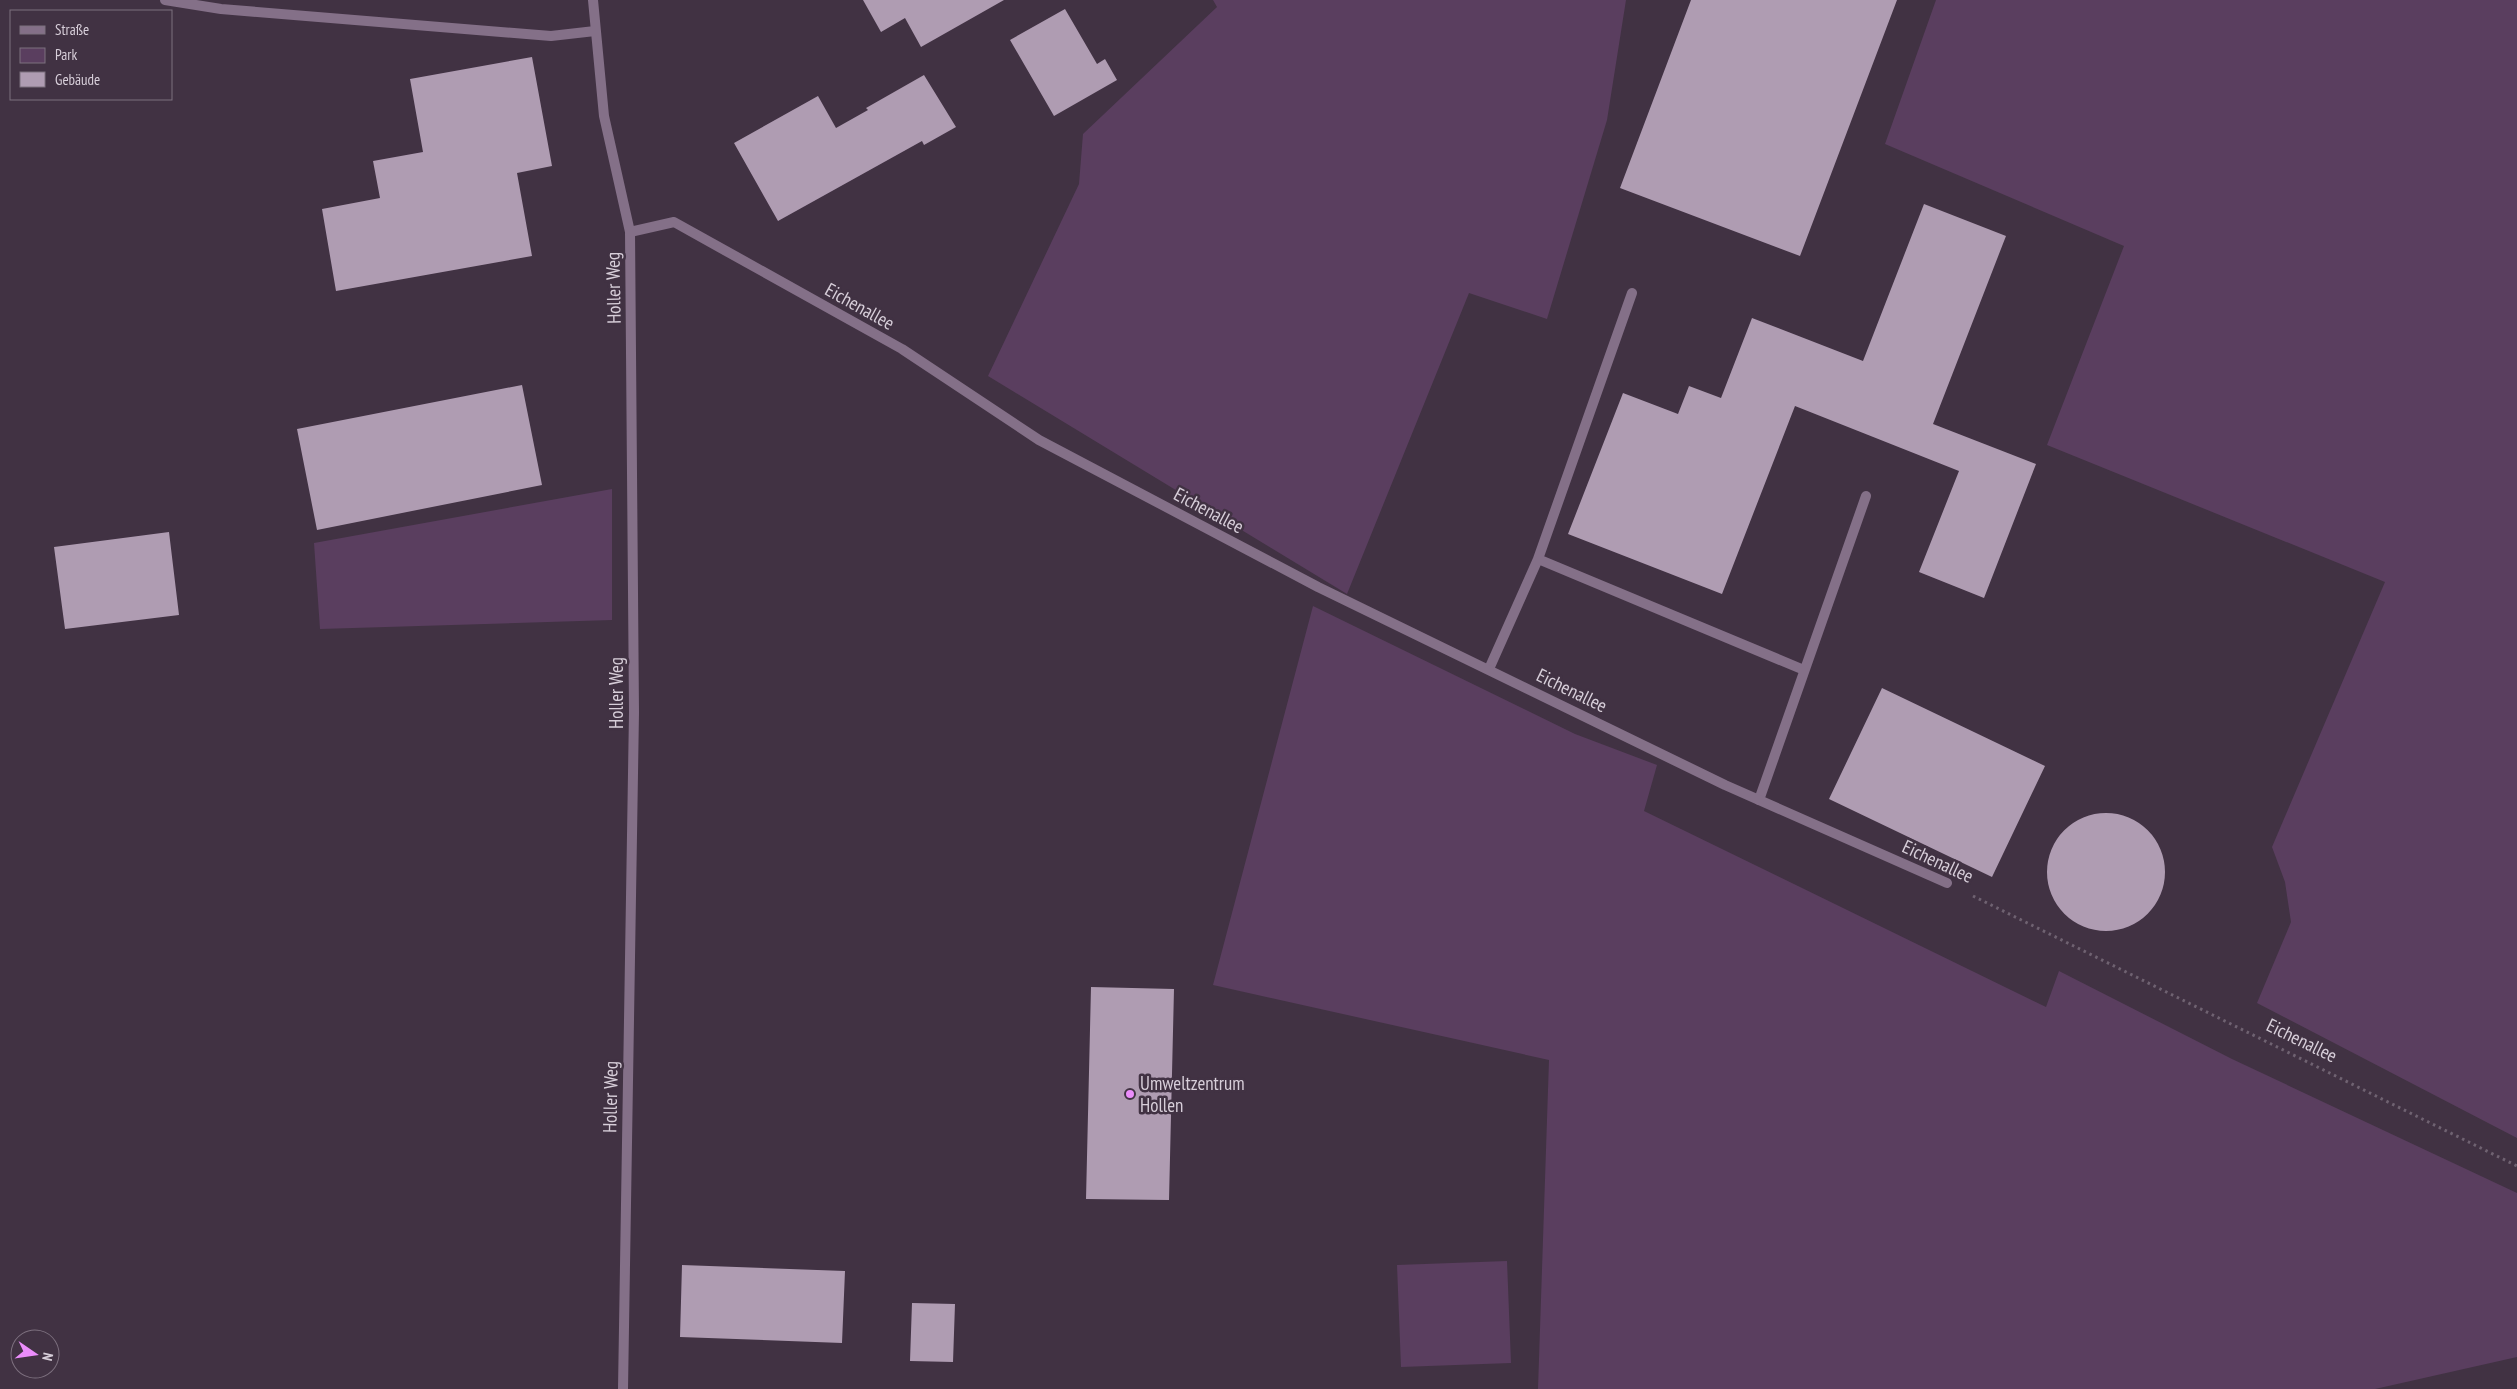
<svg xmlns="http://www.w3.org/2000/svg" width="2517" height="1389" viewBox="0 0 2517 1389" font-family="'PT Sans Narrow',sans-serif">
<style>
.green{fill:#5a3e5f}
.building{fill:#af9cb2}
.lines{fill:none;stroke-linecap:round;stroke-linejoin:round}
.path{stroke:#6f6271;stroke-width:3;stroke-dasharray:2.5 4;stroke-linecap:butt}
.service{stroke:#847088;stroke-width:10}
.minor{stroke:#847088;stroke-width:10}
.poi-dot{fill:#eb8dfb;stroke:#413243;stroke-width:2}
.labels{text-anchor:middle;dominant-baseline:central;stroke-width:5;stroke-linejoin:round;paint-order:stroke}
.street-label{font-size:19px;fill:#d7ced9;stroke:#413243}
.poi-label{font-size:19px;fill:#d7ced9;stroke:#413243;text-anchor:start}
</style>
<rect width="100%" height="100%" fill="#413243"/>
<path class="green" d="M 1213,0 L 1626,0 L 1607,120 L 1547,319 L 1469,293 L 1347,594 L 988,376 L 1079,184 L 1083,134 L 1217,7 Z
M 1936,0 L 2517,0 L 2517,1138 L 2257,1003 L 2291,922 L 2285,882 L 2272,847 L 2385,582 L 2047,445 L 2124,246 L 1885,144 Z
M 612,489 L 612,620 L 320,629 L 314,543 Z
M 1313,606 L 1575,734 L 1657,765 L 1644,811 L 2046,1007 L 2059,971 L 2232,1059 L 2517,1193 L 2517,1357 L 2375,1389 L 1538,1389 L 1549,1060 L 1213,985 Z
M 1507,1261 L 1511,1363 L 1401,1367 L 1397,1265 Z"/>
<path class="building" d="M 863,0 L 1004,0 L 921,47 L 905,18 L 881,32 Z
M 1691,0 L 1897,0 L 1800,256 L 1620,188 Z
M 1065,9 L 1097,64 L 1105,59 L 1117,80 L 1054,116 L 1010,40 Z
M 532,57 L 552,166 L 517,173 L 532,256 L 336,291 L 322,209 L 380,198 L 373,161 L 423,152 L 410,79 Z
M 924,75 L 956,127 L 924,145 L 922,141 L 778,221 L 734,143 L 818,96 L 836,128 L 868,110 L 866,108 Z
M 1924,204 L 2006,236 L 1933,424 L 2036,464 L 1984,598 L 1919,572 L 1959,471 L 1795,406 L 1722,594 L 1568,534 L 1623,393 L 1678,414 L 1689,386 L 1721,398 L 1752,318 L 1863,361 Z
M 522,385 L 542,485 L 317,530 L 297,429 Z
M 169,532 L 179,615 L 65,629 L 54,547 Z
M 1882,688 L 2045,766 L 1992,877 L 1829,799 Z
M2047 872a59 59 0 1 1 118 0a59 59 0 1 1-118 0Z
M 1091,987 L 1174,989 L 1169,1200 L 1086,1199 Z
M 682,1265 L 845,1271 L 842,1343 L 680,1337 Z
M 912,1303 L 955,1304 L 953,1362 L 910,1361 Z"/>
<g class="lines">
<path class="path" d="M 1973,896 L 2517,1166"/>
<path class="service" d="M 1632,293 L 1538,559 L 1804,670
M 1489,669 L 1538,559
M 1759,800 L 1866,496"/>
<path class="minor" d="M 165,0 L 221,9 L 551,36 L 595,31
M 593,0 L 604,116 L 630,232 L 634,712 L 623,1389
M 630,232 L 674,222 L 902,349 L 1039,440 L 1318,587 L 1725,785 L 1947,883"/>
</g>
<circle class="poi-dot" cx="1130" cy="1094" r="5"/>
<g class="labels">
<g class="street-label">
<text transform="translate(613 288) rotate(-91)">Holler Weg</text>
<text transform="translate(860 306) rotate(29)">Eichenallee</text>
<text transform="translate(1209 510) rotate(28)">Eichenallee</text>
<text transform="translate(1572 690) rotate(26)">Eichenallee</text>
<text transform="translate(616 693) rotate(-90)">Holler Weg</text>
<text transform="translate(1938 861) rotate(25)">Eichenallee</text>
<text transform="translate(2302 1040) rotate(26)">Eichenallee</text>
<text transform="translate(610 1097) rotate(-89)">Holler Weg</text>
</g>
<g class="poi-label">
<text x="1140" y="1083">Umweltzentrum<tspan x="1140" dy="22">Hollen</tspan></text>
</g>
</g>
<rect x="10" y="10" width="162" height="90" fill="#413243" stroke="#7d707f"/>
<rect x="20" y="26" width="25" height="8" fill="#847088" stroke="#7d707f"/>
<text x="55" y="35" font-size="15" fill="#d7ced9">Straße</text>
<rect x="20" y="48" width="25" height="15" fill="#5a3e5f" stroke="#7d707f"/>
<text x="55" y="60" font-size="15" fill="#d7ced9">Park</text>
<rect x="20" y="72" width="25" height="15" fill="#af9cb2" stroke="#7d707f"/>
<text x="55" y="85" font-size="15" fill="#d7ced9">Gebäude</text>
<g transform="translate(35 1354) rotate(103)"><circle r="24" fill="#413243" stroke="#7d707f"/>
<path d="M0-4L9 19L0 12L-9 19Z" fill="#eb8dfb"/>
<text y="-8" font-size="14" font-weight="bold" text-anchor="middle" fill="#d7ced9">N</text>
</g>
</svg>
